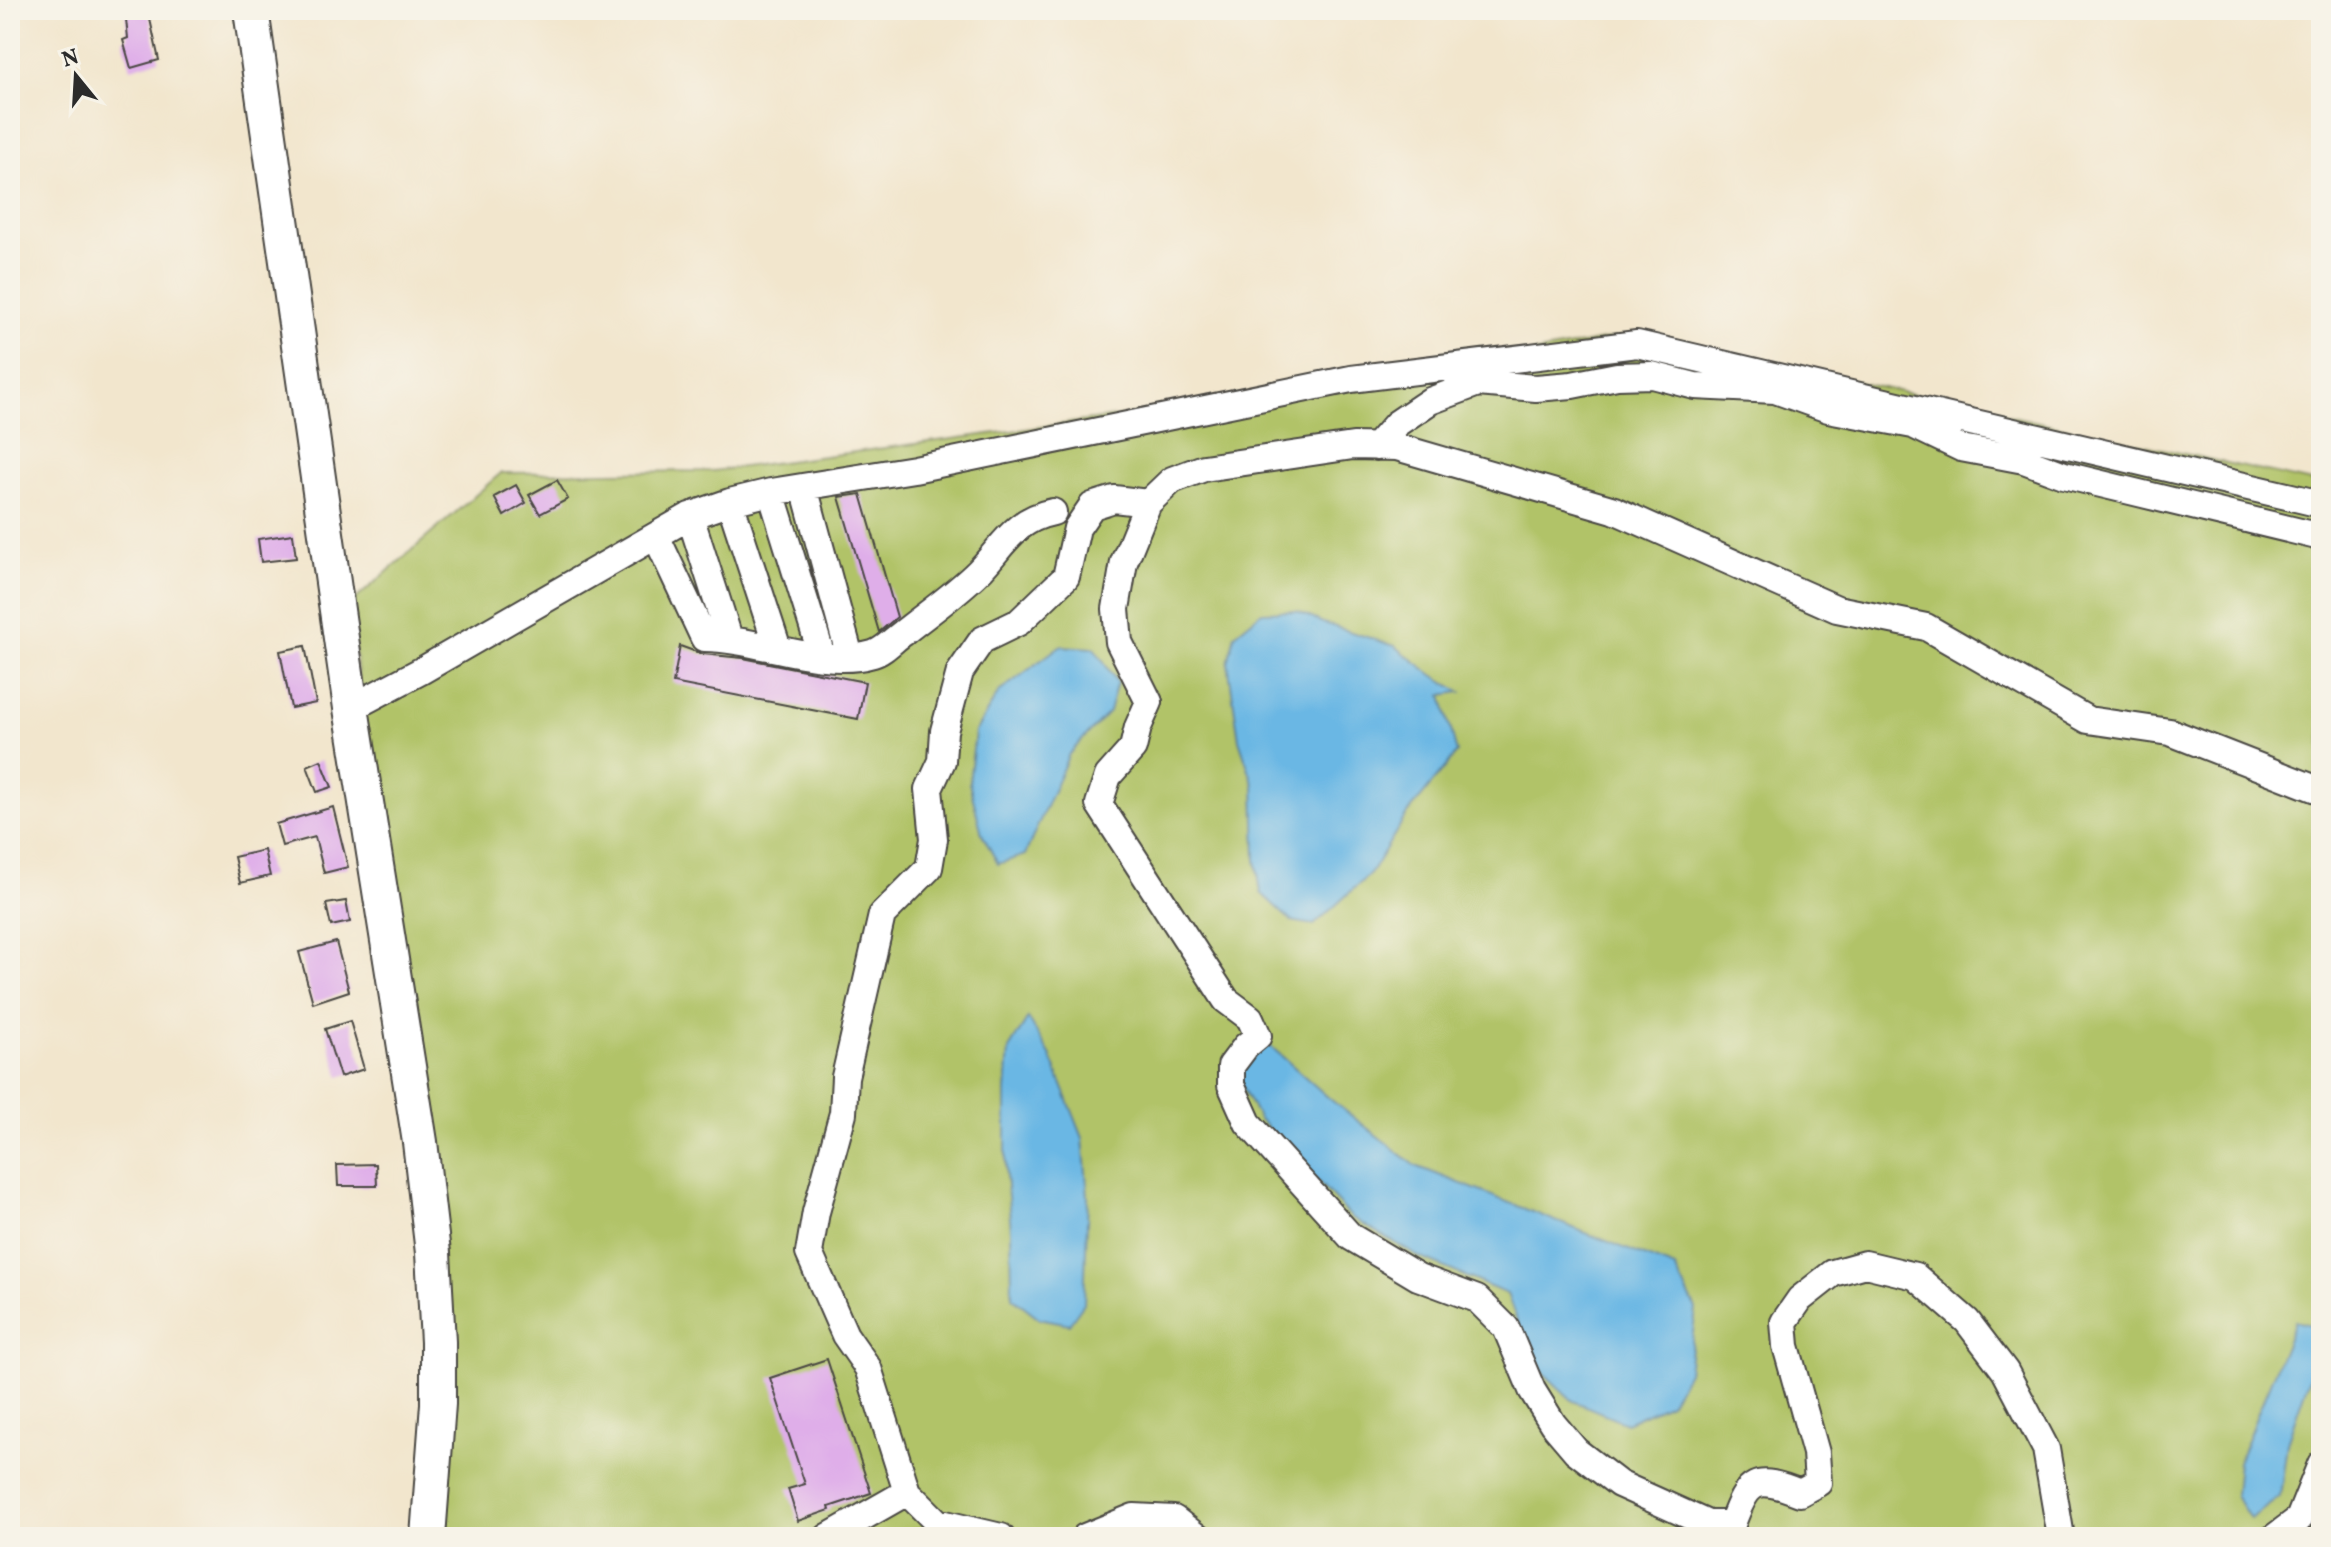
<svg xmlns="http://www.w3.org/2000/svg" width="2331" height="1547" viewBox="0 0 2331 1547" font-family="Vollkorn,serif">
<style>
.green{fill:#b1c367;stroke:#6e7749;stroke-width:2}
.water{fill:#6bb7e4;stroke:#4b7188;stroke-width:2}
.building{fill:#dfaee9}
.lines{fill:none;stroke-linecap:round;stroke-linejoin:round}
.minor-casing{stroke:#494743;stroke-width:30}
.major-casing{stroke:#494743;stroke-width:38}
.minor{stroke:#fff;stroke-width:26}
.major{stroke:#fff;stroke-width:34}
</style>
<rect width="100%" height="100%" fill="#f7f3e8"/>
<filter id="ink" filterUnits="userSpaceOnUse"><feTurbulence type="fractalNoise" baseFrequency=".0125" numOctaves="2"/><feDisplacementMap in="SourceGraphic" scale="16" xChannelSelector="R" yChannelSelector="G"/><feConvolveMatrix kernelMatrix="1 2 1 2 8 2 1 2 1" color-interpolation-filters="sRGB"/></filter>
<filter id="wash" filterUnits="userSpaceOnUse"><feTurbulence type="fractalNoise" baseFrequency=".006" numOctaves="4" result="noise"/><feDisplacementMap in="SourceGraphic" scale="32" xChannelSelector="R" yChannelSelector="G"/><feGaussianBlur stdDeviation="1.8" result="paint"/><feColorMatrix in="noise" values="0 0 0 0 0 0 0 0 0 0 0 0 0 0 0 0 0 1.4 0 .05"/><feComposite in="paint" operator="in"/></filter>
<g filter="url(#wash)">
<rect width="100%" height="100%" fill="#f2e6cd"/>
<path class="green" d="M 1637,334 L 2321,484 L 2321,1537 L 434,1537 L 440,1314 L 349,605 L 501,473 L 713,471 L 1369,383 Z"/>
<path class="water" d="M 1296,611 L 1323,623 L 1395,646 L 1433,675 L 1461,692 L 1442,695 L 1457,753 L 1405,817 L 1371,873 L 1314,925 L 1291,921 L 1261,893 L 1256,860 L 1254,785 L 1239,740 L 1228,663 L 1235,634 L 1262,612 Z
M 1060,646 L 1094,648 L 1117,682 L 1109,712 L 1069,754 L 1025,855 L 998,864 L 982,834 L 969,783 L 975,732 L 999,692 Z
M 1028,1018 L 1050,1055 L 1083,1138 L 1088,1196 L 1084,1303 L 1069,1324 L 1039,1318 L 1012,1297 L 1011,1230 L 1006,1175 L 1006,1090 L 1009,1049 Z
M 1267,1043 L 1330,1099 L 1416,1166 L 1675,1268 L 1696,1309 L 1688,1372 L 1670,1403 L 1626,1423 L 1573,1401 L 1533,1363 L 1507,1294 L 1417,1256 L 1351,1217 L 1259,1119 L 1237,1078 L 1239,1051 Z
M 2295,1321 L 2321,1328 L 2321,1343 L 2287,1443 L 2280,1497 L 2250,1519 L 2235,1495 L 2238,1462 Z"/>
<g id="blocks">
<path class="building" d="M 125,10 L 148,10 L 159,60 L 131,68 L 123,40 L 128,38 Z
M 557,480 L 568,499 L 540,514 L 529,495 Z
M 516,485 L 526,503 L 504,516 L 494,497 Z
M 861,494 L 897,617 L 879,632 L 839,497 Z
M 293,534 L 296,558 L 261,562 L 258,539 Z
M 305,646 L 316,703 L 291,708 L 280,651 Z
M 680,646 L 702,654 L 743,658 L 865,682 L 858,719 L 673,683 Z
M 321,760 L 332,787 L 317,792 L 307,766 Z
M 333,807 L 348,867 L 324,873 L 315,837 L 282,846 L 276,824 Z
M 264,850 L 270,876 L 240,883 L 234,857 Z
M 346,901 L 350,922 L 331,926 L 326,904 Z
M 336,942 L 349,991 L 313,1003 L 299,952 Z
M 350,1021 L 364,1069 L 340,1077 L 325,1029 Z
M 376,1164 L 377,1186 L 338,1186 L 337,1165 Z
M 827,1359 L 871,1493 L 829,1507 L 830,1510 L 798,1521 L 788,1489 L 805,1484 L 770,1378 Z"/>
</g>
</g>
<g filter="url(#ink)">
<use href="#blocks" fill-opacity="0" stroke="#494743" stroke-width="2"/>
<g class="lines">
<g class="minor-casing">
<path id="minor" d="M 1376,447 L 1396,424 L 1430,401 L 1478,383 L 1536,388 L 1572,385 L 1617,376 L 1652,375 L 1695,386 L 1775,390 L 1828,409 L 1913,425 L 1961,448 L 2024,460 L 2064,475 L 2321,537
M 804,487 L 850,657
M 771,492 L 822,656
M 730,502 L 778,649
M 690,516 L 729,638
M 656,536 L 704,638 C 757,638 822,669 873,654 C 884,651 894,639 903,633 C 928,613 956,594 979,571 C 1004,545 1014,520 1053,512
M 351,708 L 421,671 L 690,516 L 730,502 L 771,492 L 914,469 L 1351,379 L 1637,344 L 2321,504
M 828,1537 L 907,1492
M 1001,1537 L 937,1522 L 907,1492 L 868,1368 L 845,1335 L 809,1253 L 816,1212 L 843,1113 L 845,1077 L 882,915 L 929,868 L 934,839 L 929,789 L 942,761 L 944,731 L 960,672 L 982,640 L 1019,622 L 1066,577 L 1077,528 L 1092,506 L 1114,499 L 1148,503
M 1085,1537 L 1134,1517 L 1174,1519 L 1197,1537
M 2061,1537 L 2046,1449 L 2005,1371 L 1967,1321 L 1915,1276 L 1865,1264 L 1833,1273 L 1800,1299 L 1784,1322 L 1786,1346 L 1816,1453 L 1818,1483 L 1800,1493 C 1755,1475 1748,1480 1732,1524 L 1708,1524 L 1619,1484 L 1576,1451 L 1553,1424 L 1532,1390 L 1506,1328 L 1477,1299 L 1418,1277 L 1351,1237 L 1248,1123 L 1231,1085 L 1231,1066 L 1246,1046 L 1258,1036 L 1250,1018 L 1226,1000 L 1099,804 L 1108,776 L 1133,748 L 1138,727 L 1149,702 L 1119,642 L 1116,609 L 1124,562 L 1148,503 L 1172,480 L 1204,468 L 1353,446 L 1397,447 L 1614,510 L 1837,609 L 1926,627 L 2088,720 L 2170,732 L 2321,791
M 2275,1537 L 2299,1519 L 2321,1464"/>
</g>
<g class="major-casing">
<path id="major" d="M 251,10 L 351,708 L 420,1142 L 433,1253 L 438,1342 L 438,1404 L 428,1537"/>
</g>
<use href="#minor" class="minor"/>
<use href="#major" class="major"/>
</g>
</g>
<rect width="2331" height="1547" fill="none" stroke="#f7f3e8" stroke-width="40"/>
<g transform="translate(76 76) rotate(342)" stroke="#f7f3e8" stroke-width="6" paint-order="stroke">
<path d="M0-6L14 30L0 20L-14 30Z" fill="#2b2b2b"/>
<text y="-12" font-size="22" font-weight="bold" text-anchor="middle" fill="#2b2b2b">N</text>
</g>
</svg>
